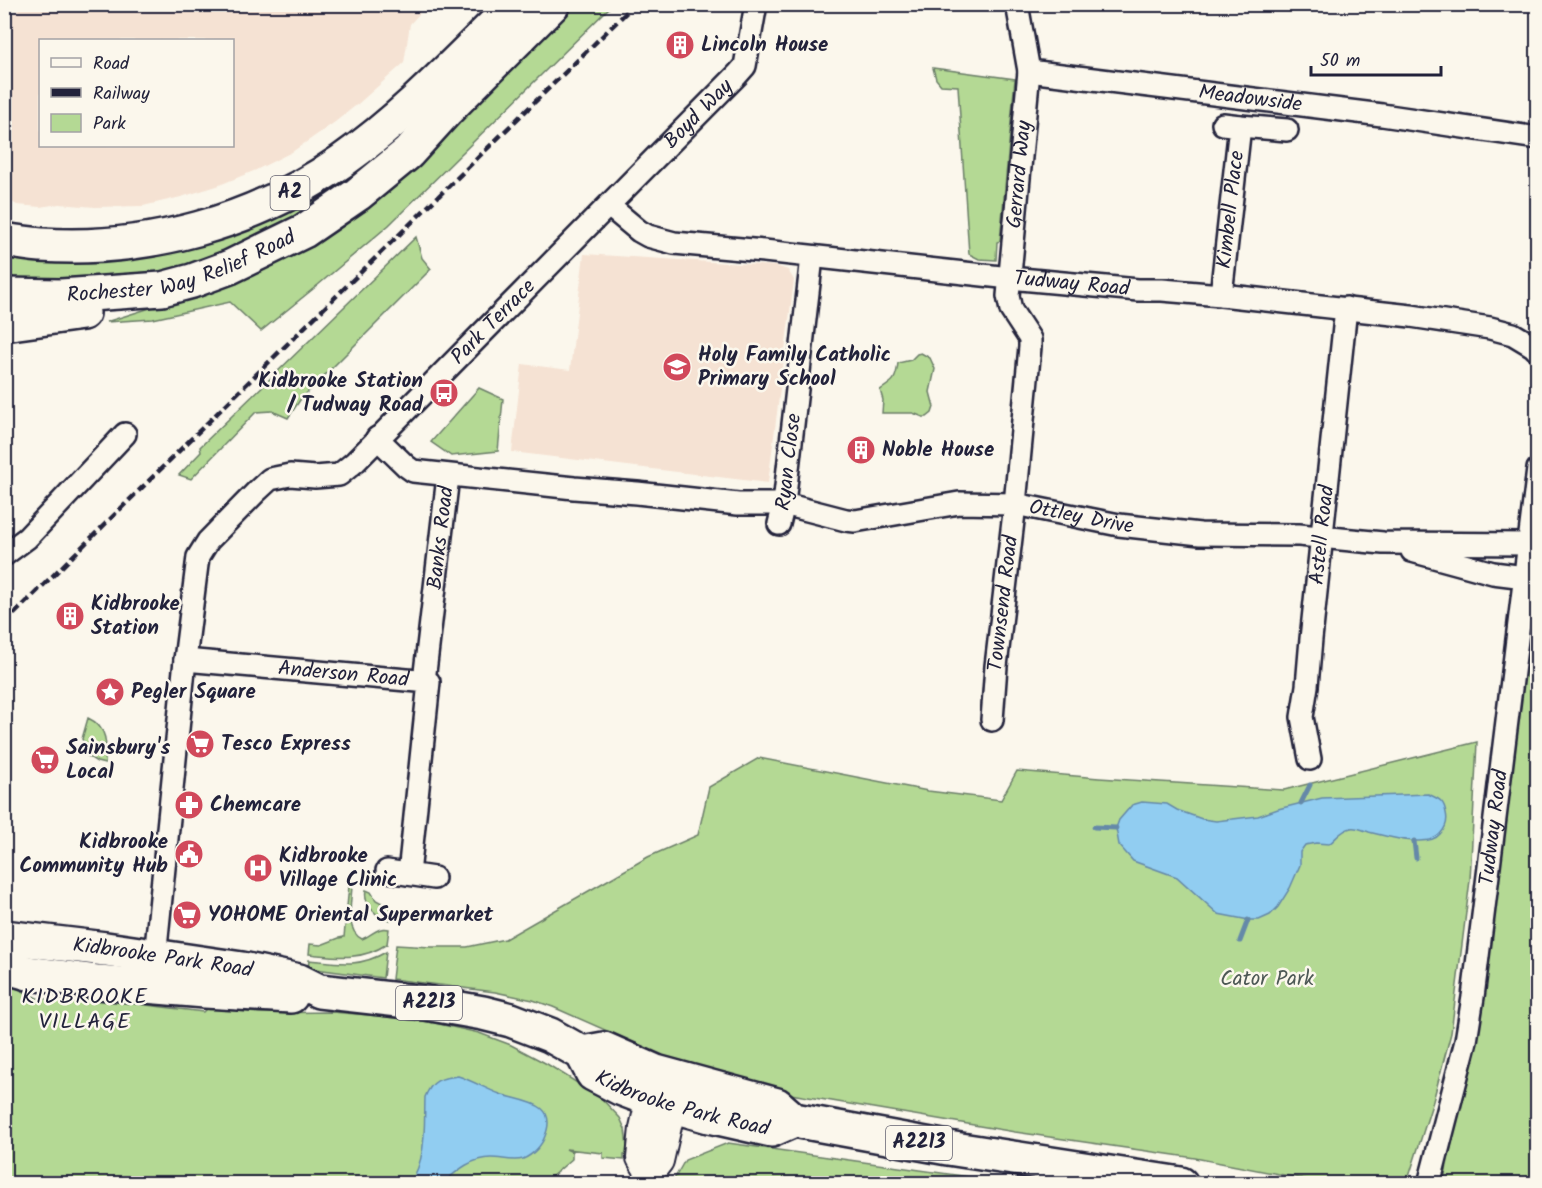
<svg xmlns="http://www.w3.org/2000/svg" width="1542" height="1188" viewBox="0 0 1542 1188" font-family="Kalam,sans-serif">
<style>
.built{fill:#f5e2d3;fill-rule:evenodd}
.green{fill:#b4d994;stroke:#6b7e68;stroke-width:1.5}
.water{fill:#91cdf1;stroke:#6589a8;stroke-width:1.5}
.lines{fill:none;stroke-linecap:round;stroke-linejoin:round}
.stream{stroke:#6589a8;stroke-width:5}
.minor-casing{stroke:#22223b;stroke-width:26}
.tertiary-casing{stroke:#22223b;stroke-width:30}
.trunk-casing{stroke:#22223b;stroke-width:38}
.minor{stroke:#fbf7ec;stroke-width:21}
.tertiary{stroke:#fbf7ec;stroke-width:26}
.trunk{stroke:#fbf7ec;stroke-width:33}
.rail{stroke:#22223b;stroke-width:4.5;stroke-dasharray:9 4.5;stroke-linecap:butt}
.labels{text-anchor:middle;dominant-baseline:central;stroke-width:5;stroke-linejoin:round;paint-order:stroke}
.shield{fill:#fbf7ec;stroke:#636270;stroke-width:1.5}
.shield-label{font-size:20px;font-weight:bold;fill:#22223b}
.poi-label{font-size:21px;font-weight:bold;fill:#22223b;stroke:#fbf7ec;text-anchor:start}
.street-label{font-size:21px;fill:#22223b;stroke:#fbf7ec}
.park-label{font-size:21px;fill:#4e5956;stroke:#fbf7ec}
.neighbourhood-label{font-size:22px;letter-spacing:1.5px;fill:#22223b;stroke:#fbf7ec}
</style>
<rect width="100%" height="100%" fill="#fbf7ec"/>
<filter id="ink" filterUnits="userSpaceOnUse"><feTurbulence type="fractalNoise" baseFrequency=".0167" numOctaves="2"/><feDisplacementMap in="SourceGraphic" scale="12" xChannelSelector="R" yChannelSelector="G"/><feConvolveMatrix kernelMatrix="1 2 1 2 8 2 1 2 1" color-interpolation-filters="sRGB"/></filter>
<g filter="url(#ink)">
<path class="built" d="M 24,4 L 410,4 L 420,13 L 410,24 L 404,63 L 359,103 L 335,122 L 292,152 L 256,170 L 217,186 L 181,197 L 143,206 L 95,207 L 59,204 L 40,207 L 17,205 L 5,198 L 4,22 ZM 40,40 L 232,40 L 232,146 L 40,146 Z
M 584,254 L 776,266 L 788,270 L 794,280 L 768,483 L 512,452 L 522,364 L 570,370 Z"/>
<path class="green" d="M 570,5 L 612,5 L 389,225 L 318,285 L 261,331 L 230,302 L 153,319 L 106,322 L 251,276 L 363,211 L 432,139 Z
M 933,68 L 1015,79 L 1000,241 L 997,242 L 996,260 L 979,259 L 969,254 L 958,86 L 941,85 L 936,79 Z
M 394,134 L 399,140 L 331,195 L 291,220 L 224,252 L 180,267 L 121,279 L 5,281 L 5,251 L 122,254 Z
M 416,237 L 422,258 L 431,269 L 300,400 L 288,418 L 272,411 L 256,412 L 191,479 L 179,475 L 201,452 L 200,447 Z
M 921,353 L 930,358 L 935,369 L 930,392 L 934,407 L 932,413 L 927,417 L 923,417 L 913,413 L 882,413 L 883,400 L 880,390 C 894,381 896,380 898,363 L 911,360 L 917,354 Z
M 479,388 L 503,399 L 498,451 L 451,456 L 431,442 Z
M 1537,553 L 1537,1183 L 1443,1184 L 1480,1012 Z
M 88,718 C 108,727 107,745 105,764 L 97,762 L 86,755 L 85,745 L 82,739 Z
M 1477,742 L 1470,880 L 1451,1033 L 1433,1101 L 1407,1183 L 1325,1183 L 1195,1158 L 1015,1132 L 761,1089 L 657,1058 L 655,1052 L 553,1007 L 533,1000 L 495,992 L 392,979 L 396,945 L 431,947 L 467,947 L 505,939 L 648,857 L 698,835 L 709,787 L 759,758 L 928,791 L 1001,800 L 1017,771 L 1099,778 L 1284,790 Z
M 349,886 L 352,887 C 351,902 345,931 362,939 C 371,936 378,926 389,929 L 387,944 C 361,961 338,957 309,954 L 310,944 L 321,945 L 339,938 L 344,937 Z
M 366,890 L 371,892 L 376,900 L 391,908 L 390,920 C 376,917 363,905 366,890 Z
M 386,952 L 383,978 L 308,968 L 309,960 C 338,963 359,968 386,952 Z
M 4,982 L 37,998 L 76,1003 L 85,1000 L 98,999 L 203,1012 L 207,1008 L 259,1013 L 332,1012 L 369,1015 L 430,1022 L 479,1033 L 511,1045 L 547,1064 L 600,1097 L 620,1118 L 625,1129 L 628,1155 L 624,1155 L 624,1160 L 603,1158 L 603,1153 L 566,1149 L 572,1152 L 572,1159 L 543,1184 L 5,1183 Z
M 728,1143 L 998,1181 L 1016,1183 L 672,1183 L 685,1160 Z"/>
<path class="water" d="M 1428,794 C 1439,799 1444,800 1446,813 C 1448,821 1446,828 1440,834 C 1428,849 1386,836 1369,832 C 1363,830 1356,827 1351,828 C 1341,830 1337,838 1329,844 L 1316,843 L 1305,845 L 1300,852 L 1300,865 L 1290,888 L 1278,907 L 1270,915 L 1259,920 L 1249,920 L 1218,914 L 1177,877 L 1133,861 L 1119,845 L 1116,828 L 1119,820 L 1132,805 L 1142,802 L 1167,804 L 1177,810 L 1202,819 L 1216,821 L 1258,816 L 1278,809 L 1322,798 Z
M 458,1076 C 473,1081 486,1089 500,1094 C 522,1102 559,1101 545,1136 C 542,1145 533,1155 523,1159 C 513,1162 502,1158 491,1158 C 471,1158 457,1171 443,1183 L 410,1183 C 427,1159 424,1126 425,1097 C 432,1080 440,1078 458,1076 Z"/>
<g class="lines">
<path class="stream" d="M 1301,803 L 1310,785
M 1094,827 L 1116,828
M 1414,841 L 1416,858
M 1240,941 L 1248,920"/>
<g class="minor-casing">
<g id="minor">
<path id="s1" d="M 1017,4 L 1029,71 L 1382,115 L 1538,138"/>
<path d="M 1240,126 L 1287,130"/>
<path id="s2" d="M 609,206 L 639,231 L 648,236 L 674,243 L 764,251 L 1010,278 L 1138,290 L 1162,290 L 1221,295 L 1411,316 L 1490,328 L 1513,334 L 1533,346 L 1538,351"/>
<path id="s3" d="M 1221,295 L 1240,126 L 1223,124"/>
<path id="s4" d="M 377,438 L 406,466 L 413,471 L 574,488 L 637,493 L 738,504 L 784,504 L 846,520 L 855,521 L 959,503 L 1015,504 L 1119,525 L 1200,534 L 1299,535 L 1383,543 L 1529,544"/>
<path id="s5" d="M 779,524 L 784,504 L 812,257"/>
<path d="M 1412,551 L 1493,573 L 1525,577"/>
<path d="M 4,555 L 27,538 L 125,434"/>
<path id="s6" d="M 185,660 L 429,682 L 409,874"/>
<path id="s7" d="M 424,681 L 447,485 L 446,475"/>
<path id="s8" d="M 992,720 L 996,666 L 1015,504 L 1030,347 L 1030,339 L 1011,310 L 1008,296 L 1029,71"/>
<path id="s9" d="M 1310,759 L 1302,717 L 1307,686 L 1311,639 L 1346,308"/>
<path d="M 387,871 L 434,878"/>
<path id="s10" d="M 154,967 L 185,660 L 198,557 L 208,541 L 257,491 L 270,479 L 290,475 L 315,477 L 339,475 L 355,462 L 737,75 L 745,66 L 756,4"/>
<path id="s11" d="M 1429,1184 L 1466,1041 L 1473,997 L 1538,469"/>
</g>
</g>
<g class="tertiary-casing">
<path id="tertiary" d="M 650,1174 L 660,1161 L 677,1087
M 649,1184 L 650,1174 L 640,1158 L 643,1128 L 653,1083"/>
</g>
<g class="trunk-casing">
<g id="trunk">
<path d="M 4,240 C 16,242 29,244 41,245 C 147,252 255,222 342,161 C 406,116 460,58 515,4"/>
<path id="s12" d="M 4,295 L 61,296 L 162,289 L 192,281 L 230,267 L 304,231 L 358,194 L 408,153 L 447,110 L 553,4"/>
<path d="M 4,324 L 83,313"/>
<path id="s13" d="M 4,937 L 106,949 L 242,969 L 299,981 L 319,991 L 426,1003 L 483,1013 L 511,1020 L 550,1035 L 582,1053 L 593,1074 L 620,1088 L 649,1099 L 709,1116 L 771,1130 L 794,1120"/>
<path d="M 4,966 L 28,973 L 98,982 L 205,991 L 291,996"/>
<path d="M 582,1053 L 604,1049 L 656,1072 L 777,1105 L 794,1120 L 948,1148 L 1181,1184"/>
</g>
</g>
<use href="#minor" class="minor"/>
<use href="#tertiary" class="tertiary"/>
<use href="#trunk" class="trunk"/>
<path class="rail" d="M 4,624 L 271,360 L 635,4"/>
</g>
</g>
<defs>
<g id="building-disc" transform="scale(1.5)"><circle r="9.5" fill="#d1495b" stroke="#fbf7ec"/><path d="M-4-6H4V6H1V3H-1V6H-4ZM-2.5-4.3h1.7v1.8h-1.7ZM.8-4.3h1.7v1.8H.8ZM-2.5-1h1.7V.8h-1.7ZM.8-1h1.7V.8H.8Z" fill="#fff"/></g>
<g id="school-disc" transform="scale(1.5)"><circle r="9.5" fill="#d1495b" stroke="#fbf7ec"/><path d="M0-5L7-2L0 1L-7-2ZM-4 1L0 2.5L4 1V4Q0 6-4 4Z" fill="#fff"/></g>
<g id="bus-disc" transform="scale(1.5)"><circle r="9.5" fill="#d1495b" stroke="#fbf7ec"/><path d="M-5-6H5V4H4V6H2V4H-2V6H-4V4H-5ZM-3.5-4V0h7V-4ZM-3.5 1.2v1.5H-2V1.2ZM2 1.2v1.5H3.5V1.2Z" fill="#fff"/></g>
<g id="sight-disc" transform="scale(1.5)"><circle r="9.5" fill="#d1495b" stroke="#fbf7ec"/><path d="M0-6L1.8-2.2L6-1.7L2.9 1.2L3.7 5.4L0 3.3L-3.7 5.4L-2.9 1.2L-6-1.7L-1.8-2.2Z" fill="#fff"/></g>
<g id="supermarket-disc" transform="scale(1.5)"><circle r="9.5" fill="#d1495b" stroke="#fbf7ec"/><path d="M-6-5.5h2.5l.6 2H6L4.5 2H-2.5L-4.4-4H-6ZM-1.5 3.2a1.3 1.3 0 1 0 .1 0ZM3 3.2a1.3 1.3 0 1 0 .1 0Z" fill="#fff"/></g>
<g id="pharmacy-disc" transform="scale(1.5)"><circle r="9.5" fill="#d1495b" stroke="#fbf7ec"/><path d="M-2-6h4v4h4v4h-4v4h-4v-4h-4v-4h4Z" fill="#fff"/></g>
<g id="civic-disc" transform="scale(1.5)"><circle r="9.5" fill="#d1495b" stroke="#fbf7ec"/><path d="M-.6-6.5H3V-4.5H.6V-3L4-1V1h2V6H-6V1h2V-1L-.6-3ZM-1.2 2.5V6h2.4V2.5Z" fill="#fff"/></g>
<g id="hospital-disc" transform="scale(1.5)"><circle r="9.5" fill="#d1495b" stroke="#fbf7ec"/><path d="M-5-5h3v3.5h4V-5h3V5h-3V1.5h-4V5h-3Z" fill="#fff"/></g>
</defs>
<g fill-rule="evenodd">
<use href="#building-disc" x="680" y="45"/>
<use href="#school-disc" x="677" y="367"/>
<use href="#bus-disc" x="444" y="393"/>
<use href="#building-disc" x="861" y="450"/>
<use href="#building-disc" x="70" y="616"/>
<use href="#sight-disc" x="110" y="692"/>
<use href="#supermarket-disc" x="200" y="744"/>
<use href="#supermarket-disc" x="45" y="760"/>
<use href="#pharmacy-disc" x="189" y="805"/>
<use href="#civic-disc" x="189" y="854"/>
<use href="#hospital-disc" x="258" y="868"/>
<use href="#supermarket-disc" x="187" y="915"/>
</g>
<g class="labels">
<g class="shield">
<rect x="270.5" y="176" width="39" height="34" rx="4.5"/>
<rect x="396" y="986" width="66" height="34" rx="4.5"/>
<rect x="886" y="1126" width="66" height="34" rx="4.5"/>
</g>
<g class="shield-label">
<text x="290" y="193">A2</text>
<text x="429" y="1003">A2213</text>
<text x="919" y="1143">A2213</text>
</g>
<g class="poi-label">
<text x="701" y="45">Lincoln House</text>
<text x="698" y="355">Holy Family Catholic<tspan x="698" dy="24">Primary School</tspan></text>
<text x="423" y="381" text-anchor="end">Kidbrooke Station<tspan x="423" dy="24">/ Tudway Road</tspan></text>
<text x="882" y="450">Noble House</text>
<text x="91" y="604">Kidbrooke<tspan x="91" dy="24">Station</tspan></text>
<text x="131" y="692">Pegler Square</text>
<text x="221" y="744">Tesco Express</text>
<text x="66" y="748">Sainsbury's<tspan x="66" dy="24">Local</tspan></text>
<text x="210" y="805">Chemcare</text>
<text x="168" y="842" text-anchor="end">Kidbrooke<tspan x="168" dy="24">Community Hub</tspan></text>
<text x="279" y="856">Kidbrooke<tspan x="279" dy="24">Village Clinic</tspan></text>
<text x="208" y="915">YOHOME Oriental Supermarket</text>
</g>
<g class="street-label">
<text stroke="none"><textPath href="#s1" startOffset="291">Meadowside</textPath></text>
<text stroke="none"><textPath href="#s10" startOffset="1098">Boyd Way</textPath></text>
<text stroke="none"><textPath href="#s8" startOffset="554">Gerrard Way</textPath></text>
<text stroke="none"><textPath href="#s3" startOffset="86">Kimbell Place</textPath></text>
<text stroke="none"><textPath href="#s12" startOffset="182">Rochester Way Relief Road</textPath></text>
<text stroke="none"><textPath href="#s2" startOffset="476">Tudway Road</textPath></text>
<text stroke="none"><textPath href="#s10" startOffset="806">Park Terrace</textPath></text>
<text stroke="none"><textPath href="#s5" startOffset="63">Ryan Close</textPath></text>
<text stroke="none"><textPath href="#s4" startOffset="724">Ottley Drive</textPath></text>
<text stroke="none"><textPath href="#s9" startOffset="226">Astell Road</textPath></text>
<text stroke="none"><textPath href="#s7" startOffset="144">Banks Road</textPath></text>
<text stroke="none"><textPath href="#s8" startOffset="117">Townsend Road</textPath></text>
<text stroke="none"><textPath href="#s6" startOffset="159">Anderson Road</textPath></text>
<text stroke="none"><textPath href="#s11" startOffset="363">Tudway Road</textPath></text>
<text stroke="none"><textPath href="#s13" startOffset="160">Kidbrooke Park Road</textPath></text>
<text stroke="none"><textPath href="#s13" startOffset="712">Kidbrooke Park Road</textPath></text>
</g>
<g class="park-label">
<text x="1267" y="979">Cator Park</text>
</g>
<g class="neighbourhood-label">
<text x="85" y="997">KIDBROOKE<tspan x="85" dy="25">VILLAGE</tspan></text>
</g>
</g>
<rect width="1542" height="1188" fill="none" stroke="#fbf7ec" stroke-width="24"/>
<rect x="12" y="12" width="1518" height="1164" fill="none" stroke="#22223b" stroke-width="2" filter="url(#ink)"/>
<rect x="39" y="39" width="195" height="108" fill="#fbf7ec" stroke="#a4a2a5" stroke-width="1.5"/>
<rect x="51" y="58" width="30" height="9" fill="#fbf7ec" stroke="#a4a2a5" stroke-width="1.5"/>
<text x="93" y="69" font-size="18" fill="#22223b">Road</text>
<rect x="51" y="88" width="30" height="9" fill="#22223b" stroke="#a4a2a5" stroke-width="1.5"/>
<text x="93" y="99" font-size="18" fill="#22223b">Railway</text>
<rect x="51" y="114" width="30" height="18" fill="#b4d994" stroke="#a4a2a5" stroke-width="1.5"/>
<text x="93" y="129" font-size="18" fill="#22223b">Park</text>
<path d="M1311 66v9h130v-9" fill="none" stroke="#22223b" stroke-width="3"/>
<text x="1320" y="66" font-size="18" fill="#22223b" stroke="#fbf7ec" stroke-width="4.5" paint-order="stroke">50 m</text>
</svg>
